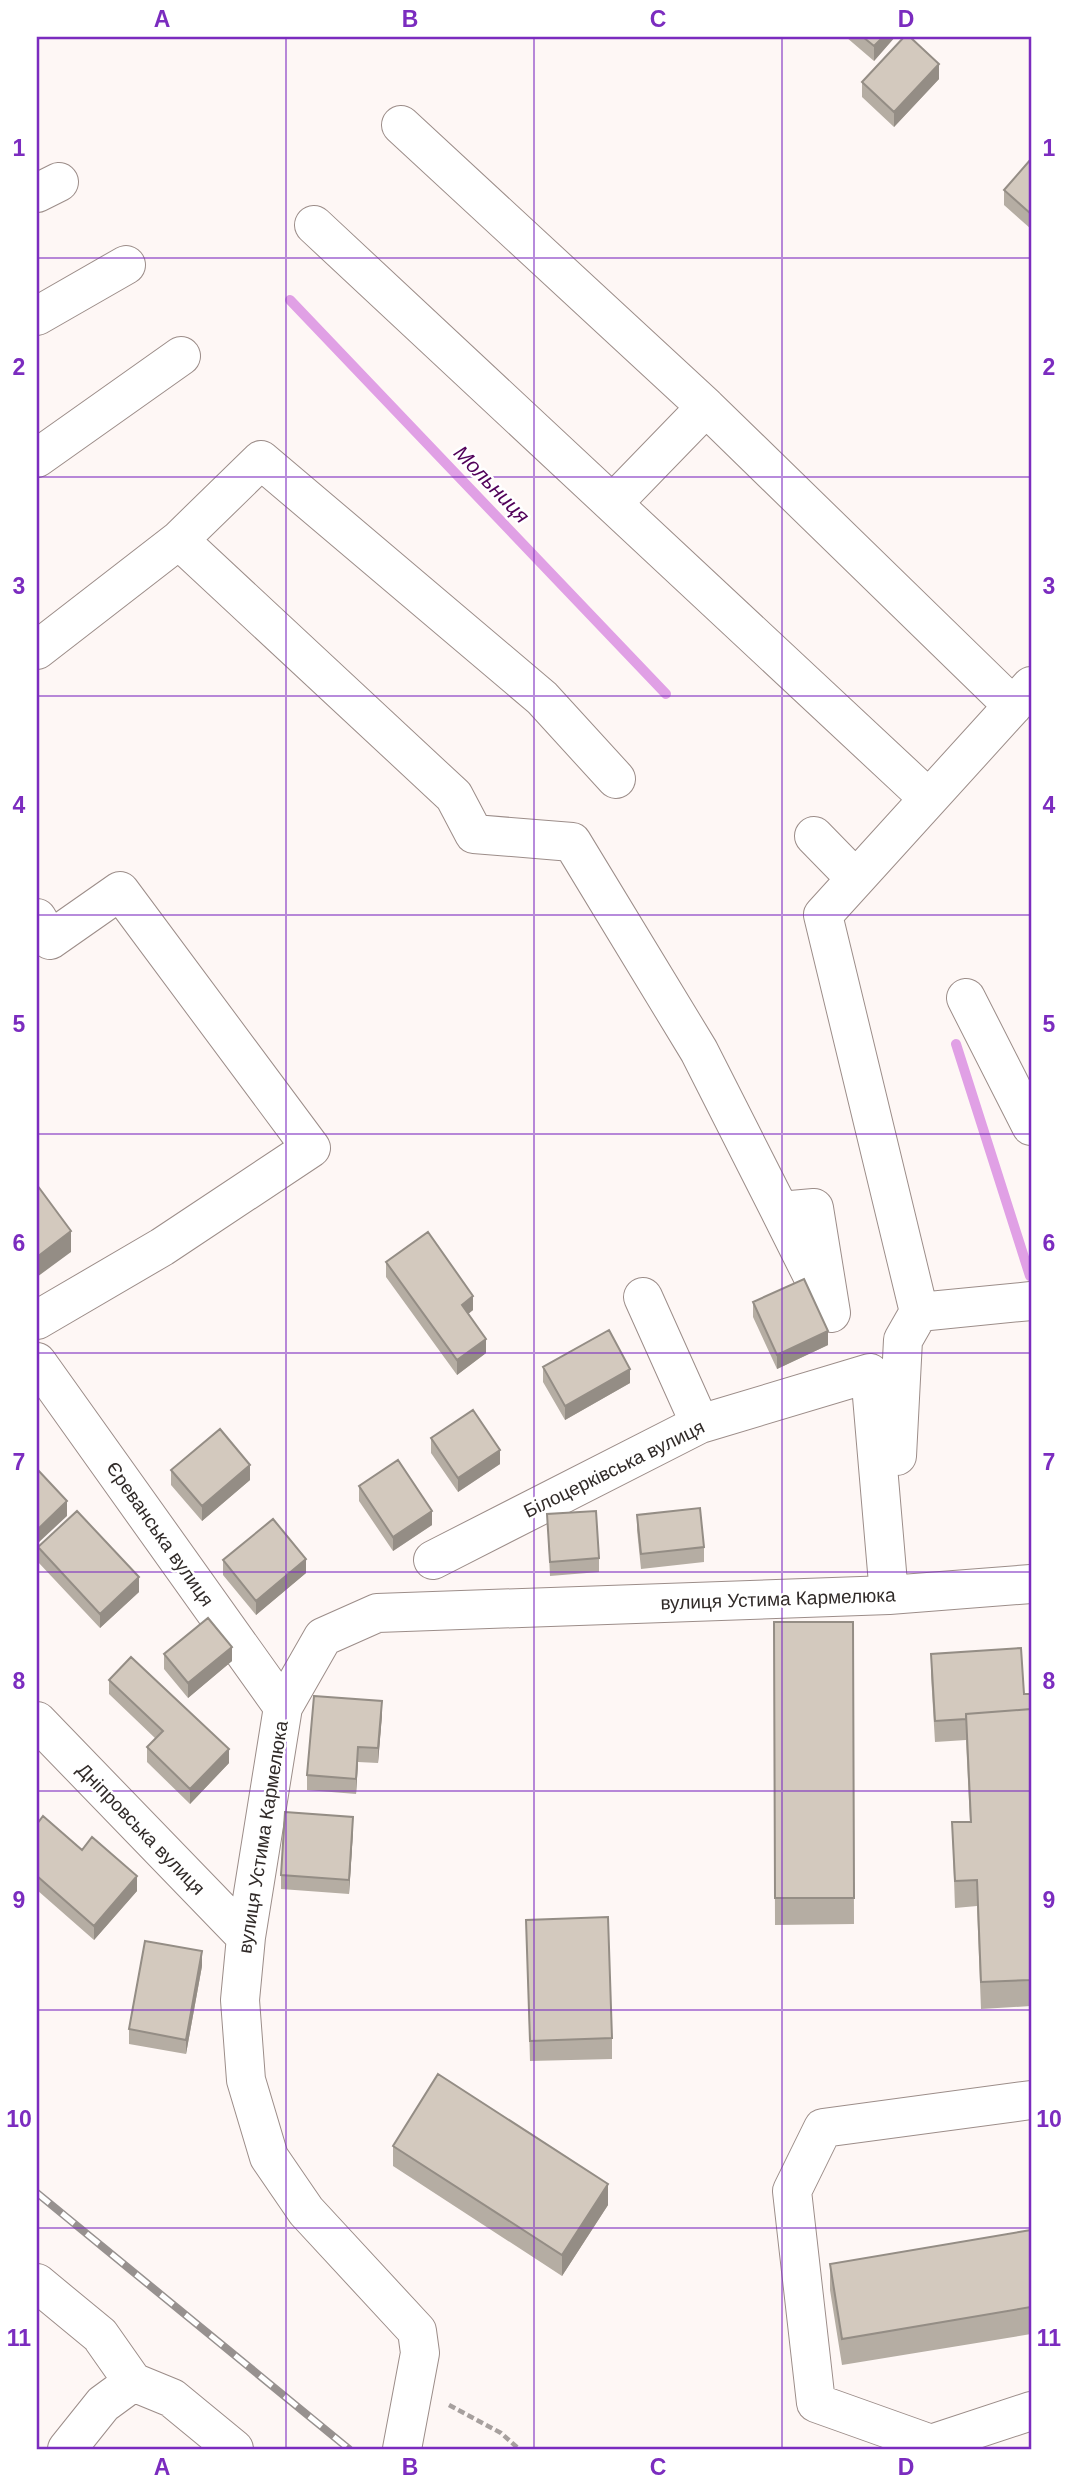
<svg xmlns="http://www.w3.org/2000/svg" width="1068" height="2486" viewBox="0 0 1068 2486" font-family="Arial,sans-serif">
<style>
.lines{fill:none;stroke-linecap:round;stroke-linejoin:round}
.stream{stroke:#e0a0e5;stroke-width:10}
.minor-casing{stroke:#9c8d89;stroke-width:40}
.path{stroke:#a7a09e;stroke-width:4.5;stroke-dasharray:7 3.5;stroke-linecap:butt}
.minor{stroke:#fff;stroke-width:38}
.rail-casing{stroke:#97918f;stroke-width:8}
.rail{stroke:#fff;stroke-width:5;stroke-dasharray:16;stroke-linecap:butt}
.wall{fill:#b5ada3}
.shaded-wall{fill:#948d85}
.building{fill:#d3c9be;stroke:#948d85;stroke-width:2}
.grid{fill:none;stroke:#7b2cbf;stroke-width:2;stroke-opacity:0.55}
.labels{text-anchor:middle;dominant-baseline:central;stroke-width:5;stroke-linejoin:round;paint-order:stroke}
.street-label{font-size:19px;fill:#312b29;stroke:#fff}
.water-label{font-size:21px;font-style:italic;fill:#510059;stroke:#fff}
.neatline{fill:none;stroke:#7b2cbf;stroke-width:2.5}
.grid-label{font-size:23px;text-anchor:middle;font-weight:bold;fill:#7b2cbf}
</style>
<rect width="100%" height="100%" fill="#fef7f5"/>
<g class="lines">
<path class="stream" d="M 290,300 L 666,694
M 956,1044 L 1030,1276"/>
<g class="minor-casing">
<path id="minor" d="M 401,125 L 706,407 L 1013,706
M 37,193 L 59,182
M 314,225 L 928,798
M 37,316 L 126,265
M 37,458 L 181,356
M 613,503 L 706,407
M 179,540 L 454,796 L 474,834 L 572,842 L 699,1051 L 780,1211
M 37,650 L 179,540 L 261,460 L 542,698 L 616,779
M 1031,686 L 823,915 L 919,1312 L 1031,1301
M 814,836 L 855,878
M 37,918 L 50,940 L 120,891 L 311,1148 L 162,1247 L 37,1320
M 966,998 L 1031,1126
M 814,1208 L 831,1313 L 780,1211 Z
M 643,1297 L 700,1424
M 37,1362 L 283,1707
M 897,1456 L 903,1340 L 919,1312
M 433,1560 L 700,1424 L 870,1373 L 889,1595
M 37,1721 L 246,1937
M 1031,2100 L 823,2128 L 792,2191 L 816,2403 L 931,2444 L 1031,2411
M 37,2283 L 100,2335 L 133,2382
M 67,2449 L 103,2404 L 133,2382 L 172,2398 L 234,2449
M 402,2449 L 420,2353 L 417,2331 L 306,2211 L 269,2157 L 246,2080 L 240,2000 L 246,1937 L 283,1707 L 323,1637 L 377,1613 L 889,1595 L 1031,1584"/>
</g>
<path class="path" d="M 449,2405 L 501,2433 L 519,2449"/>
<use href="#minor" class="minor"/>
<g class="rail-casing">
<path id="rail" d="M 37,2193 L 349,2449"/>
</g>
<use href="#rail" class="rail"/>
</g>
<path class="wall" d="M 846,37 L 895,37 L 874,61 Z
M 939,79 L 894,127 L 862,97 L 862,82 Z
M 1031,159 L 1031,229 L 1004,205 L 1004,190 Z
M 386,1262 L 473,1310 L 468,1314 L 486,1353 L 457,1375 L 386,1277 Z
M 753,1302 L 828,1345 L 777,1369 L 753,1317 Z
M 543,1367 L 630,1383 L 565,1420 L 543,1382 Z
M 431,1438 L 500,1464 L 458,1492 L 431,1453 Z
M 171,1470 L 250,1480 L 202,1521 L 171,1485 Z
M 359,1486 L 432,1525 L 393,1551 L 359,1501 Z
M 547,1514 L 599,1558 L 599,1572 L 550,1576 Z
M 637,1515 L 704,1547 L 704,1562 L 641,1569 L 637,1530 Z
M 38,1547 L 139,1592 L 100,1628 L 38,1562 Z
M 223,1560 L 306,1573 L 256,1615 L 223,1575 Z
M 774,1622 L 853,1622 L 854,1924 L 775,1925 Z
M 164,1654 L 232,1661 L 188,1698 L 164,1669 Z
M 931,1654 L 1024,1694 L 1031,1694 L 1031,2006 L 981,2009 L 977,1906 L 955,1908 L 952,1822 L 970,1822 L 966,1740 L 935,1742 L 931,1675 Z
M 109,1680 L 229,1763 L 190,1804 L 147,1762 L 147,1747 L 156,1739 L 109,1694 Z
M 382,1715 L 378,1763 L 358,1762 L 356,1794 L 307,1790 L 307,1775 Z
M 37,1824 L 82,1850 L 137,1891 L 94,1940 L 37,1890 Z
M 353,1831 L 349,1894 L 281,1889 L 281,1875 Z
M 526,1920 L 612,2038 L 612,2059 L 530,2061 Z
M 202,1966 L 186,2054 L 129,2044 L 129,2029 Z
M 393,2146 L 608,2205 L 562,2276 L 393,2166 Z
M 1031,2230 L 1031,2334 L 842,2365 L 830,2290 L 830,2264 Z"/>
<path class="shaded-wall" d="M 883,37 L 895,37 L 874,61 L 874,46 Z
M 939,64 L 939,79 L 894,127 L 894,112 Z
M 71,1231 L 71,1252 L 37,1277 L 37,1257 Z
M 473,1296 L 473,1310 L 462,1319 L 462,1305 Z
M 828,1331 L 828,1345 L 777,1369 L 777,1355 Z
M 486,1339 L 486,1353 L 457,1375 L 457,1360 Z
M 630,1369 L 630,1383 L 565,1420 L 565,1406 Z
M 500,1450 L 500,1464 L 458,1492 L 458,1478 Z
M 250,1465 L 250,1480 L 202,1521 L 202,1506 Z
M 67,1501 L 67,1516 L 37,1544 L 37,1530 Z
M 432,1511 L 432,1525 L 393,1551 L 393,1537 Z
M 306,1559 L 306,1573 L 256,1615 L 256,1601 Z
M 39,1570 L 39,1585 L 37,1587 L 37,1573 Z
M 139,1577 L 139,1592 L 100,1628 L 100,1614 Z
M 232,1647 L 232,1661 L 188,1698 L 188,1683 Z
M 382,1701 L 382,1715 L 378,1763 L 378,1748 Z
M 358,1747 L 358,1762 L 356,1794 L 356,1779 Z
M 229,1749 L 229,1763 L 190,1804 L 190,1789 Z
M 353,1817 L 353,1831 L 349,1894 L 349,1880 Z
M 137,1876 L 137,1891 L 94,1940 L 94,1926 Z
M 202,1951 L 202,1966 L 186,2054 L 186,2040 Z
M 608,2184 L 608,2205 L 562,2276 L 562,2255 Z"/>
<path class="building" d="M 863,37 L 883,37 L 874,46 Z
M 904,37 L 910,37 L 939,64 L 894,112 L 862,82 Z
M 1031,159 L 1031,214 L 1004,190 Z
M 37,1185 L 71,1231 L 37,1257 Z
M 428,1232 L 473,1296 L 462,1305 L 486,1339 L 457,1360 L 386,1262 Z
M 804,1279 L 828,1331 L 777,1355 L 753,1302 Z
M 609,1330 L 630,1369 L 565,1406 L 543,1367 Z
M 473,1410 L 500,1450 L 458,1478 L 431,1438 Z
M 220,1429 L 250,1465 L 202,1506 L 171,1470 Z
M 398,1460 L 432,1511 L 393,1537 L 359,1486 Z
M 37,1469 L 67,1501 L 37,1530 Z
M 700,1508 L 704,1547 L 641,1554 L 637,1515 Z
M 77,1511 L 139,1577 L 100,1614 L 38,1547 Z
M 596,1511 L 599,1558 L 550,1562 L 547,1514 Z
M 273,1519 L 306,1559 L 256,1601 L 223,1560 Z
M 208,1618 L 232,1647 L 188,1683 L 164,1654 Z
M 774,1622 L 853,1622 L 854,1898 L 775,1898 Z
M 1021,1648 L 1024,1694 L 1031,1694 L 1031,1709 L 966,1714 L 966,1719 L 935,1721 L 931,1654 Z
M 131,1657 L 229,1749 L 190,1789 L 147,1747 L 163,1731 L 109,1680 Z
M 314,1696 L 382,1701 L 378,1748 L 358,1747 L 356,1779 L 307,1775 Z
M 1031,1709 L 1031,1980 L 981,1982 L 977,1880 L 955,1881 L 952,1822 L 971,1822 L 966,1714 Z
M 285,1812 L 353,1817 L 349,1880 L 281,1875 Z
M 43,1816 L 82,1850 L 92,1837 L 137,1876 L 94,1926 L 37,1876 L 37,1824 Z
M 608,1917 L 612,2038 L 530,2041 L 526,1920 Z
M 145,1941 L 202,1951 L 186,2040 L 129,2029 Z
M 438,2074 L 608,2184 L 562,2255 L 393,2146 Z
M 1031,2230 L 1031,2307 L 842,2339 L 830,2264 Z"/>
<path class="grid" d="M 286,37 L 286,2449M 534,37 L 534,2449M 782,37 L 782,2449M 37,258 L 1031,258M 37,477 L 1031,477M 37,696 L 1031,696M 37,915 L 1031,915M 37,1134 L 1031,1134M 37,1353 L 1031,1353M 37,1572 L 1031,1572M 37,1791 L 1031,1791M 37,2010 L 1031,2010M 37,2228 L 1031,2228"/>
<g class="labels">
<g class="street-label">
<text transform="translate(614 1469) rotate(-26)">Білоцерківська вулиця</text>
<text transform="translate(160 1534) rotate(55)">Єреванська вулиця</text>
<text transform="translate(778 1599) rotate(-2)">вулиця Устима Кармелюка</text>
<text transform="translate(141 1829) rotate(46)">Дніпровська вулиця</text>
<text transform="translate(263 1837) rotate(-81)">вулиця Устима Кармелюка</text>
</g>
<g class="water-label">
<text transform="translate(492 484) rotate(46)">Мольниця</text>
</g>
</g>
<rect width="1068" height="2486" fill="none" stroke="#ffffff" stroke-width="77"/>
<rect x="38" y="38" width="992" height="2410" class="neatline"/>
<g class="grid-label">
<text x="162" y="27">A</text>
<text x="410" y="27">B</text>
<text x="658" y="27">C</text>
<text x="906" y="27">D</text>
<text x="19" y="156">1</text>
<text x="1049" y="156">1</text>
<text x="19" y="375">2</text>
<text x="1049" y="375">2</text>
<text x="19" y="594">3</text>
<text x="1049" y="594">3</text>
<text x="19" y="813">4</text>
<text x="1049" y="813">4</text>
<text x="19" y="1032">5</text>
<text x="1049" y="1032">5</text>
<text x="19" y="1251">6</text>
<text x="1049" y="1251">6</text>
<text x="19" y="1470">7</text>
<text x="1049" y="1470">7</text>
<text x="19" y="1689">8</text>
<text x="1049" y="1689">8</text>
<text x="19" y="1908">9</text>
<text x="1049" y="1908">9</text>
<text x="19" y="2127">10</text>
<text x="1049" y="2127">10</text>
<text x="19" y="2346">11</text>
<text x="1049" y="2346">11</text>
<text x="162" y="2475">A</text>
<text x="410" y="2475">B</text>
<text x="658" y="2475">C</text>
<text x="906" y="2475">D</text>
</g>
</svg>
